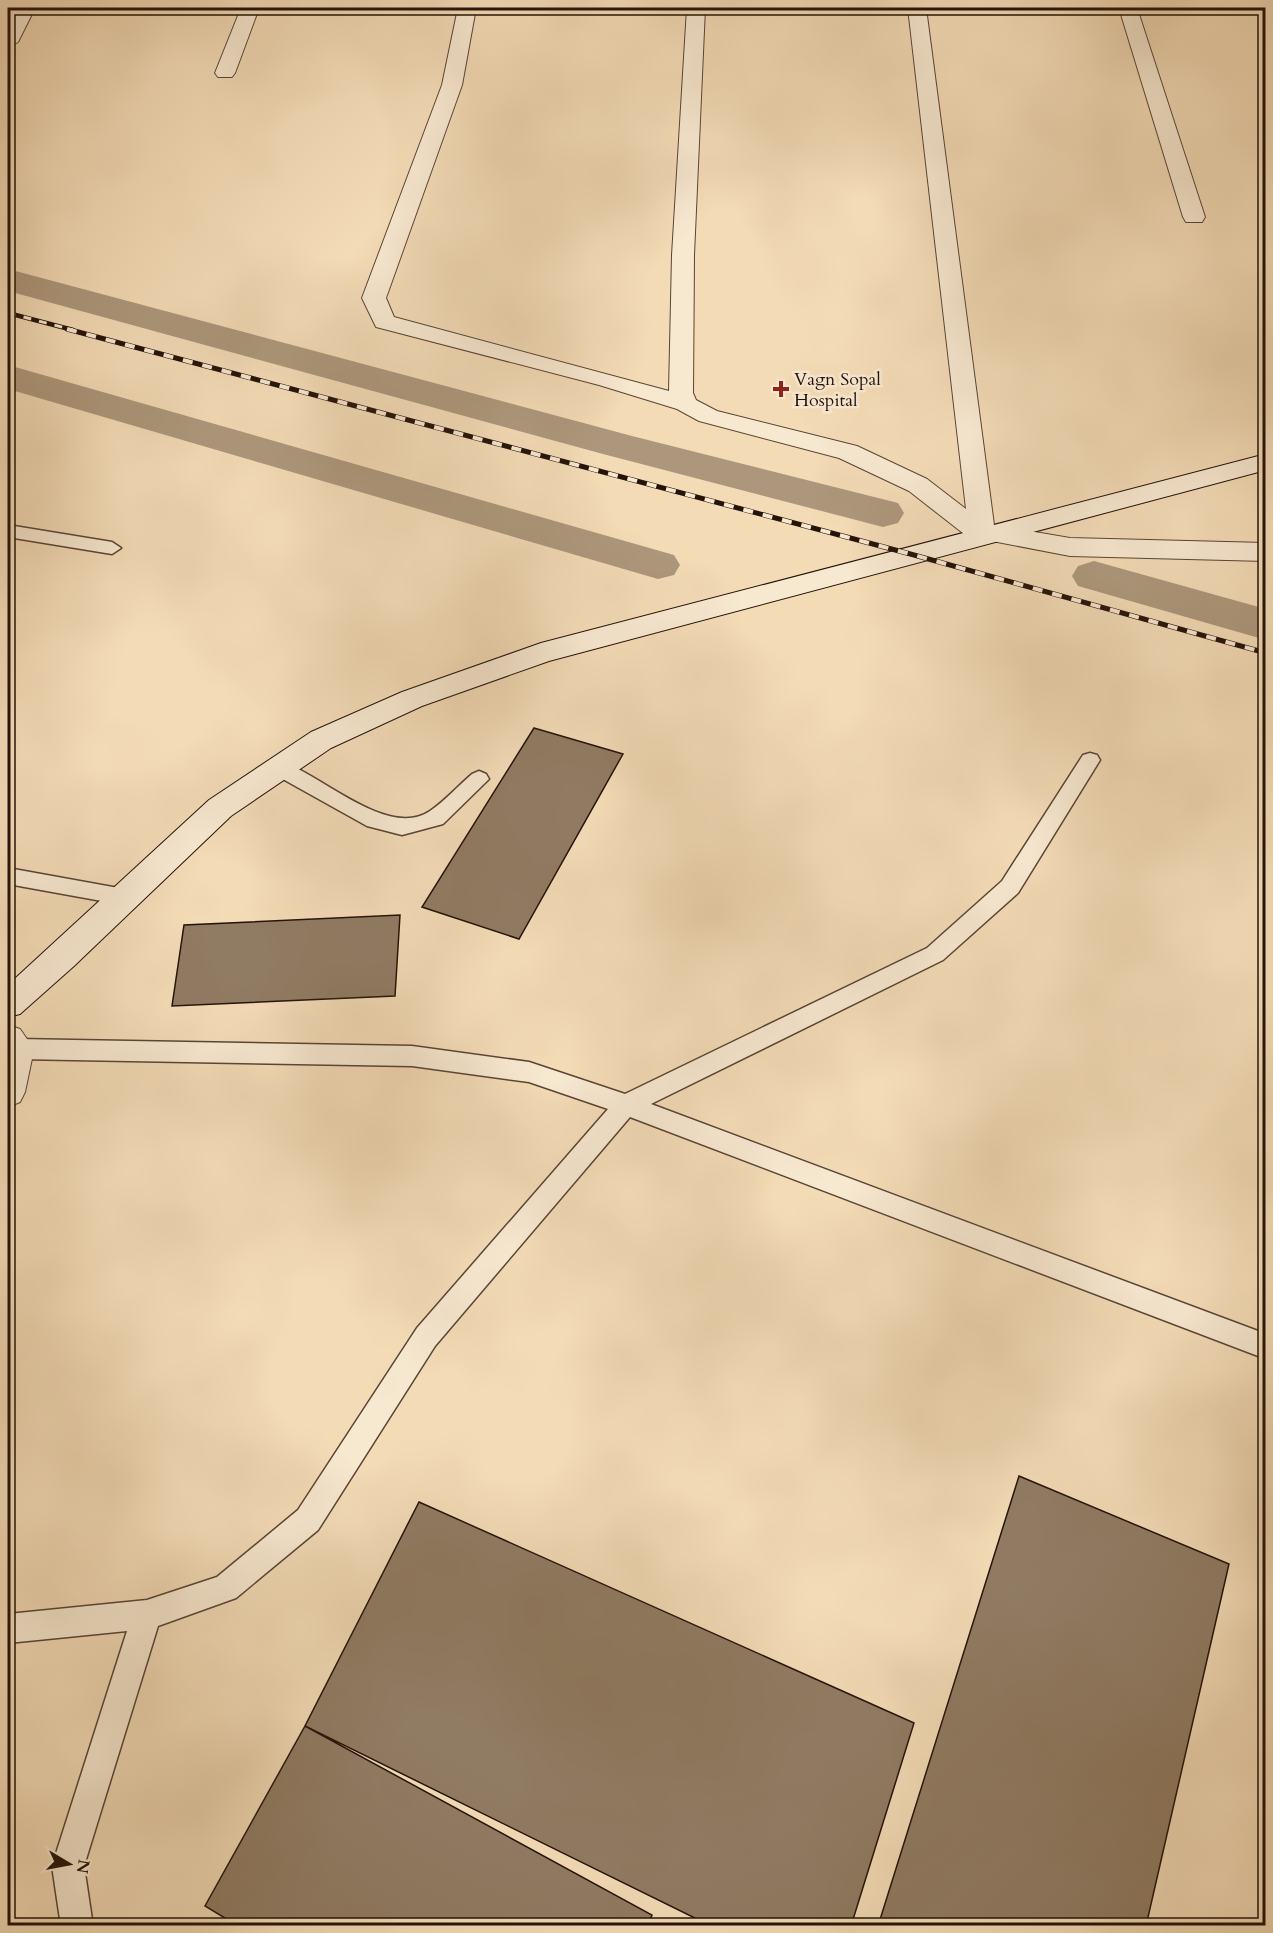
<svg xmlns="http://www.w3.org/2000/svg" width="1273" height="1933" viewBox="0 0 1273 1933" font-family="Cardo,serif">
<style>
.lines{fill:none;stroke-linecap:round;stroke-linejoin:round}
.canal{fill:#ad977c;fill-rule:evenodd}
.building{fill:#907b63;stroke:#24130a;stroke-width:1.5}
.lane-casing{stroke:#584535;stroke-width:3}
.street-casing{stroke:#584535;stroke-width:2}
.secondary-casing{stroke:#24130a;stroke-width:2}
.lane{fill:#f7e8d0;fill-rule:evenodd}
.street{fill:#f7e8d0;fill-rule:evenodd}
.secondary{fill:#f7e8d0;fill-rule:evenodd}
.rail-far1-casing{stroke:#24130a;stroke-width:4.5}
.rail-casing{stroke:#24130a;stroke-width:5}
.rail-far1{stroke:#f7e8d0;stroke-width:3;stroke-dasharray:8;stroke-linecap:butt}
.rail{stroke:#f7e8d0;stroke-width:4;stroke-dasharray:10;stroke-linecap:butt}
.poi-dot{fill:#8f2418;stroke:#f7e8d0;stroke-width:2}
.labels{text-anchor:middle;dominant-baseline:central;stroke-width:5;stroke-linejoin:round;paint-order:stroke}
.far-poi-label{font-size:18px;fill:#24130a;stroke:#f7e8d0;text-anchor:start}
</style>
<rect width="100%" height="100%" fill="#f3dbb6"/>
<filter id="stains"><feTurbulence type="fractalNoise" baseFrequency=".00333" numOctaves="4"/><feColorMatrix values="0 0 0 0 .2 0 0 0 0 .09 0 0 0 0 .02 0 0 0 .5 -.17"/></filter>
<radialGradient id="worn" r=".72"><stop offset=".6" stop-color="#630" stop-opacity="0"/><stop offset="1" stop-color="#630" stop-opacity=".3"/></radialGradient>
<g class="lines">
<path class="canal" d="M 8,269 L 632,436 L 898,503 L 904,513 L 898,523 L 883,527 L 603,454 L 8,291 Z
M 8,365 L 674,555 L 680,565 L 674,575 L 658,579 L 8,389 Z
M 1094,561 L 1266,609 L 1266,640 L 1078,586 L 1072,576 L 1078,566 Z"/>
</g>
<path class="building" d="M 534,728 L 623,754 L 519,939 L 422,907 Z
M 400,915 L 395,996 L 172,1006 L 184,925 Z
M 1019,1476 L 1229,1564 L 1146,1926 L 878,1926 Z
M 419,1502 L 914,1723 L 851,1926 L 711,1926 L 305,1726 Z
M 305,1726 L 652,1915 L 648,1926 L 238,1926 L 205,1906 Z"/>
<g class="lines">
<g class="lane-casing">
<path id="lane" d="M 8,525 L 112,542 L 121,548 L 112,554 L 8,537 Z
M 1090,753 L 1097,755 L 1100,760 L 1018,893 L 943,960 L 651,1104 L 1266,1334 L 1266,1359 L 630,1117 L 435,1346 L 318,1530 L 236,1598 L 158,1626 L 84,1866 L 93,1926 L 61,1926 L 52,1866 L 127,1631 L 8,1643 L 8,1614 L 147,1600 L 217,1577 L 298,1510 L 417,1328 L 608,1109 L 529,1082 L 412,1066 L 17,1059 L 8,1053 L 9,1042 L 17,1039 L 412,1046 L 529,1062 L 625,1094 L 927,948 L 1002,881 L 1083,755 Z
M 279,761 C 321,773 387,840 430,811 C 445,801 458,786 472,774 L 479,771 L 486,774 L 489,779 L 443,824 L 402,835 L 367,826 L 272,773 L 269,768 L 272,763 Z
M 8,868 L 124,889 L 132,891 L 135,897 L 132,903 L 124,905 L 8,884 Z"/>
</g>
<g class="street-casing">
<path id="street" d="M 17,8 L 35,8 L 18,42 L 8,48 L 8,25 Z
M 241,8 L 259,8 L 235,73 L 232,77 L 218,77 L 215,73 Z
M 458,8 L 476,8 L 462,85 L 386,298 L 394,317 L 669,391 L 672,255 L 687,8 L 705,8 L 694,255 L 693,393 L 696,400 L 717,411 L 857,446 L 927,479 L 966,509 L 908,8 L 926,8 L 994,525 L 1070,538 L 1266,543 L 1266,561 L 1070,556 L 992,541 L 982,544 L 973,541 L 909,491 L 839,458 L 699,421 L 677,409 L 599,385 L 376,327 L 362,298 L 442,85 Z
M 1119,8 L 1137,8 L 1205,217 L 1202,222 L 1186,222 L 1183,217 Z
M 8,1025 L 20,1029 L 34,1049 L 25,1092 L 20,1102 L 8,1107 Z"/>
</g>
<g class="secondary-casing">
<path id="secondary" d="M 1266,454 L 1266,470 L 549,661 L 422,706 L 331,748 L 231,816 L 74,966 L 20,1014 L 8,1017 L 8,985 L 209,800 L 311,732 L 402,692 L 541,643 Z"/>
</g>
<use href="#lane" class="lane"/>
<use href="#street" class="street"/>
<use href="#secondary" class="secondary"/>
<g class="rail-far1-casing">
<path id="rail-far1" d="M 8,313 L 73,330"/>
</g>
<g class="rail-casing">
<path id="rail" d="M 67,329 L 914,555 L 1266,653"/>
</g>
<use href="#rail-far1" class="rail-far1"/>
<use href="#rail" class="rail"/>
</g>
<path class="poi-dot" d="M778 380h6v6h6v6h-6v6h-6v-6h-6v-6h6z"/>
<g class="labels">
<g class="far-poi-label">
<text x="794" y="379">Vagn Sopal<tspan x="794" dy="21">Hospital</tspan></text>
</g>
</g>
<rect width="1273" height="1933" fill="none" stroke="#f3dbb6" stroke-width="30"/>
<rect x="9" y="9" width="1255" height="1915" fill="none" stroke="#24130a" stroke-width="3"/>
<rect x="15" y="15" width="1243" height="1903" fill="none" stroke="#24130a" stroke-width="1.5"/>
<g transform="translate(69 1864) rotate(100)" stroke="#f7e8d0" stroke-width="4.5" paint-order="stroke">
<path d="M0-4.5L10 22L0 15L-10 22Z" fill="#24130a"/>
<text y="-9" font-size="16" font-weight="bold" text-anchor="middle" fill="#24130a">N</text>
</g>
<rect width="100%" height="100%" filter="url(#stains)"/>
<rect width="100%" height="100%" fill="url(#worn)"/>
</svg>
